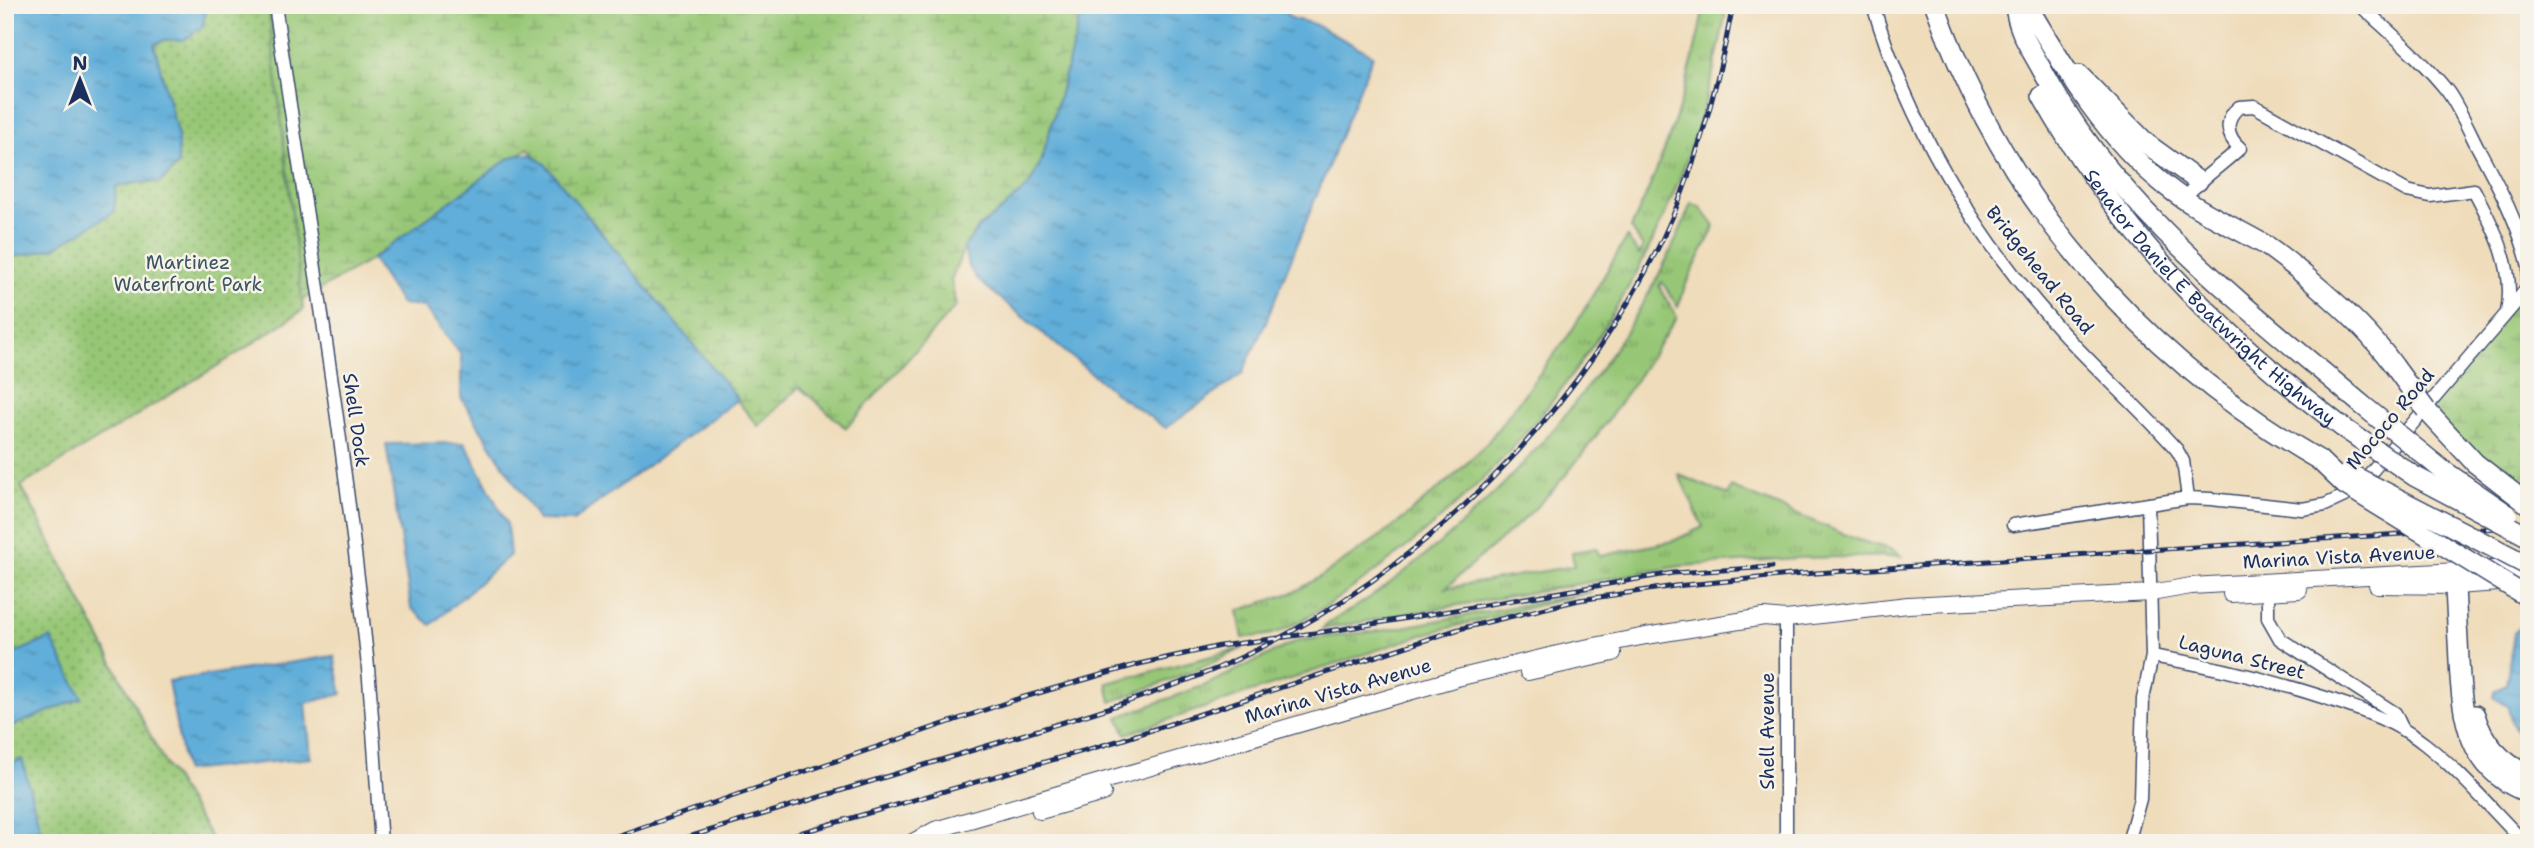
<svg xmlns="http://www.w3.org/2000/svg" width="2534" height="848" viewBox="0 0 2534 848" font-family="'Shantell Sans',sans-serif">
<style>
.grass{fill:url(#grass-tufts);stroke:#597b6a;stroke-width:2}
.wetland{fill:url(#wetland-marsh);stroke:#597b6a;stroke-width:2}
.park{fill:url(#park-dots);stroke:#597b6a;stroke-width:2}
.water{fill:url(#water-ripples);stroke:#3e6e9c;stroke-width:2}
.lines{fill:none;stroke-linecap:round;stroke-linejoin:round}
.minor-casing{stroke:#3b496c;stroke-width:15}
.major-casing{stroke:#3b496c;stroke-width:18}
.highway-casing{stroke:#3b496c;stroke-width:22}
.minor{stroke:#fff;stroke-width:12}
.major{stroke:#fff;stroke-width:16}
.highway{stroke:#fff;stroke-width:19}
.rail-casing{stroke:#1b2f5e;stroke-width:5}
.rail{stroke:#f7f3e8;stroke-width:2.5;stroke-dasharray:8;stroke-linecap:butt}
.highway-bridge-casing{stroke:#3b496c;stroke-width:22;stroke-linecap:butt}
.highway-bridge{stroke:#fff;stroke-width:19}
.labels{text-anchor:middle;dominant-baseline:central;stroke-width:5;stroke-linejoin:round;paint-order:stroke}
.park-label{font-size:19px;fill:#3a5564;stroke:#f7f3e8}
.street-label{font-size:19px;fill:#1b2f5e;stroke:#f7f3e8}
</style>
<defs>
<pattern id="grass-tufts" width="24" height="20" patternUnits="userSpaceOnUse" patternTransform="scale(1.75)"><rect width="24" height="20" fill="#97c776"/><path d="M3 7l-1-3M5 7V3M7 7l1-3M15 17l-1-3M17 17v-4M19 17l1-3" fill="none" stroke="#7aa264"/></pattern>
<pattern id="wetland-marsh" width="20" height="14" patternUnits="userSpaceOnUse" patternTransform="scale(1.75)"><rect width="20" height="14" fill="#97c776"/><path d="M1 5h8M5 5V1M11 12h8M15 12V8" fill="none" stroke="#7aa264"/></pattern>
<pattern id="park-dots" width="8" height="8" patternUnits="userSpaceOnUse" patternTransform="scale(1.75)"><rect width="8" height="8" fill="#97c776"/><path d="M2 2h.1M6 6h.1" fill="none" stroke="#7aa264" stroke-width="1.8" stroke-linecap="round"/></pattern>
<pattern id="water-ripples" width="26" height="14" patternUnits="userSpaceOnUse" patternTransform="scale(1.75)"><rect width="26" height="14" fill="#60aed9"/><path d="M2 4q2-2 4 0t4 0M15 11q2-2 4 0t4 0" fill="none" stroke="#4e8eb3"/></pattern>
</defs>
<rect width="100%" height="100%" fill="#f7f3e8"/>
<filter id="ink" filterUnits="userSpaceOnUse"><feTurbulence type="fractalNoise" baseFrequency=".0143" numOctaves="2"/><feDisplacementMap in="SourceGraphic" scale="14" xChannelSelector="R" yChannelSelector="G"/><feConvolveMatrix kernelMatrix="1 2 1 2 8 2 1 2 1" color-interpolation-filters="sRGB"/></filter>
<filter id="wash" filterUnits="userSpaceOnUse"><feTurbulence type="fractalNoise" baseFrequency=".00686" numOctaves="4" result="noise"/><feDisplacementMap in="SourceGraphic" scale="28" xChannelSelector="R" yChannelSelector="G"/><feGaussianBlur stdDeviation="1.57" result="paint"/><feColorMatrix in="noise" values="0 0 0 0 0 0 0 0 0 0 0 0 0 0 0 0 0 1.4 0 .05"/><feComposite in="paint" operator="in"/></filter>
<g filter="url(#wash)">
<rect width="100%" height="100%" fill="#efdcba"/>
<path class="grass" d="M 1704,5 L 1727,5 C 1690,228 1572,419 1394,557 C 1360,584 1318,614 1279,632 C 1268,636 1254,636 1243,638 L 1238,611 L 1294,592 L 1325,574 L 1392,528 L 1456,474 L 1487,443 L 1571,332 L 1627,237 L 1639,255 L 1643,247 L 1631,228 C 1665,157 1691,83 1704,5 Z
M 1691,203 L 1700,207 L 1715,226 L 1685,286 L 1678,307 L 1662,282 L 1659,286 L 1677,317 C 1637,378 1598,440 1549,494 C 1517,529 1479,556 1446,588 L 1574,566 L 1572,552 L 1596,548 L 1600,556 L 1673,541 L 1703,527 L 1679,475 L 1728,495 L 1731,487 L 1858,540 L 1893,550 L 1901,556 L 1798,558 L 1681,566 L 1322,629 C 1330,620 1346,613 1357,606 C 1382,590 1406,571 1429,552 C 1536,465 1642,334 1691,203 Z
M 1592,592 L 1428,633 L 1126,734 L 1118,717 L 1208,684 L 1299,640 L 1386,630 Z
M 1243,648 L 1192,672 L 1111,702 L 1107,683 Z"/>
<path class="wetland" d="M 206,5 L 1081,5 L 1076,35 L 1042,159 L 1030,184 L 1003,209 L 979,227 L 964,248 L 951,280 L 956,306 L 846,428 L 799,387 L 758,426 L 528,148 L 372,259 L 302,300 L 303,310 L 235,355 L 21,485 L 164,762 L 214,843 L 5,843 L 5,259 L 178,137 L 154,44 Z
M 2529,271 L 2529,505 L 2426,410 L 2506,312 Z"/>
<path class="park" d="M 206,5 L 268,5 L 303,310 L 235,355 L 21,486 L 164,762 L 214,843 L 5,843 L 5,259 L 54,248 L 114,212 L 116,187 L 135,183 L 161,182 L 177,165 L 178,137 L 154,44 L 165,40 L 184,40 L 203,26 Z"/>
<path class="water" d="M 5,5 L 206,6 L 203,26 L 184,40 L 165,40 L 154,44 L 178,137 L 178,165 L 161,182 L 135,183 L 116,187 L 114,212 L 54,248 L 5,259 Z
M 1081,5 L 1278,5 L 1291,18 L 1314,24 L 1373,55 L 1265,324 L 1242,374 L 1166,428 L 1119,396 L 978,280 L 968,266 L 964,248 L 979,227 L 1003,209 L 1030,184 L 1042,159 L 1076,35 Z
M 520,154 L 532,155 L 545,164 L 738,399 L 573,521 L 538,520 L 461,398 L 461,355 L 424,307 L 401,304 L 372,259 L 508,159 Z
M 465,443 L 507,524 L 510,555 L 431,625 L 411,608 L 386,444 Z
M 2525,622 L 2529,624 L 2529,751 L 2511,722 L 2508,707 L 2494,697 L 2495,691 L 2506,685 L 2514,633 Z
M 51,638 L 82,698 L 5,729 L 5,657 Z
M 334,656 L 342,694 L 306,703 L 311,758 L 185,771 L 168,681 Z
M 22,759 L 44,843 L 5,843 L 5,766 Z"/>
</g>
<g filter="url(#ink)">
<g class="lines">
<g class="minor-casing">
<path id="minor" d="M 275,5 C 307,222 344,439 367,657 C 373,719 376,781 381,843
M 1873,5 C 1908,123 1972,231 2054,323 C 2093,367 2138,406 2177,450 L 2183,461 L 2188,498
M 2360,5 C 2390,33 2423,60 2448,92 C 2459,108 2467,126 2476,144 C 2497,183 2519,223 2529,267
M 2183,199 C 2200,179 2221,166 2240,148 C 2226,136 2224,119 2239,107 L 2254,106 L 2407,191 L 2430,196 L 2474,190 C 2494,228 2516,268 2507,312
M 2013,525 L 2188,498 L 2211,499 L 2302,509 L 2325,505 L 2355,491 L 2518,300 L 2527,287 L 2529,271
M 2268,593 L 2268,618 L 2280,639 L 2395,713 L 2403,730
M 2152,656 C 2213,666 2271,680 2329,699 C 2362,710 2399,723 2426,745 C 2463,774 2492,810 2525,843
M 1786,843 L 1786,619
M 2128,843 L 2140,799 L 2143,699 L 2152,656 L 2148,504"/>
</g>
<g class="major-casing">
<path id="major" d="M 2377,585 L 2455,586 L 2529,581
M 2231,594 L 2299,590
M 1528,672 L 1613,653
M 1040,811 L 1103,793
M 911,843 L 935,830 L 1457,678 L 1579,649 L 1646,636 L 1764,617 L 1786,619 L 1908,605 L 2151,593 L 2191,586 L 2529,567"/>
</g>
<g class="highway-casing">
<g id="highway">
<path d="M 1935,5 C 2004,200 2141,357 2319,460"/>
<path d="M 2015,5 C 2017,29 2030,48 2041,68 C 2115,208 2243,304 2361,404"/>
<path d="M 2027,5 C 2066,71 2105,138 2166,186 C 2197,211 2233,226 2267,246 C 2285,258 2301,272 2317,286 C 2346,311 2372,335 2394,366"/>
<path d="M 2079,75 L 2147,144 L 2198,181"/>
<path id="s1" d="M 2042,96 C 2116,229 2221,335 2342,427"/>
<path d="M 2426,410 L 2475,463 L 2529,505"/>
<path d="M 2458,572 L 2455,586 C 2456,611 2458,636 2459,661 C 2462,717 2467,771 2529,793"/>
<path d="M 2475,715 C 2483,743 2502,763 2529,775"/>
</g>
</g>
<use href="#minor" class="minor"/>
<use href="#major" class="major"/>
<use href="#highway" class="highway"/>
<g class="rail-casing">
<path id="rail" d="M 596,843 L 1014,700 L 1139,664 L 1220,646 L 1343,629 L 1673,573 L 1772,567
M 669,843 C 776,810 883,778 990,745 C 1066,721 1144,699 1218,668 C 1410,584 1568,429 1661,242 C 1697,168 1718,85 1733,5
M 765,843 L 1121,740 L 1459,629 L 1579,600 L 1675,586 L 1802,574 L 2131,551 L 2529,526"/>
</g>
<use href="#rail" class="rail"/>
<g class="highway-bridge-casing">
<path id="highway-bridge" d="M 2394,366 L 2426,410
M 2361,404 L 2440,468 L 2507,514
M 2342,427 L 2414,476 L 2529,537
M 2319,460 L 2345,485 L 2529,598
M 2348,473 L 2529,566"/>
</g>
<use href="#highway-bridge" class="highway-bridge"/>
</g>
</g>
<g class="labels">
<g class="park-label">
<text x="188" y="262">Martinez<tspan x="188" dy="22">Waterfront Park</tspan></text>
</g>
<g class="street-label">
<text transform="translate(2040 270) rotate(51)">Bridgehead Road</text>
<text stroke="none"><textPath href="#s1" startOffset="264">Senator Daniel E Boatwright Highway</textPath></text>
<text transform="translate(2390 419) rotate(-50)">Mococo Road</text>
<text transform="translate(356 420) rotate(82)">Shell Dock</text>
<text transform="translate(2339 557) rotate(-3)">Marina Vista Avenue</text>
<text transform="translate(2242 657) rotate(14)">Laguna Street</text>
<text transform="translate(1338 691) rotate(-16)">Marina Vista Avenue</text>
<text transform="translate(1767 731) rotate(-90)">Shell Avenue</text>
</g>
</g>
<rect width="2534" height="848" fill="none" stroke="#f7f3e8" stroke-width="28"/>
<g transform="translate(80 80)" stroke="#f7f3e8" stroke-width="5" paint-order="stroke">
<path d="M0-5L12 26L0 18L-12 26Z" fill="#1b2f5e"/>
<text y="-10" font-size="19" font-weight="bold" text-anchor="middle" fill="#1b2f5e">N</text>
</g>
</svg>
